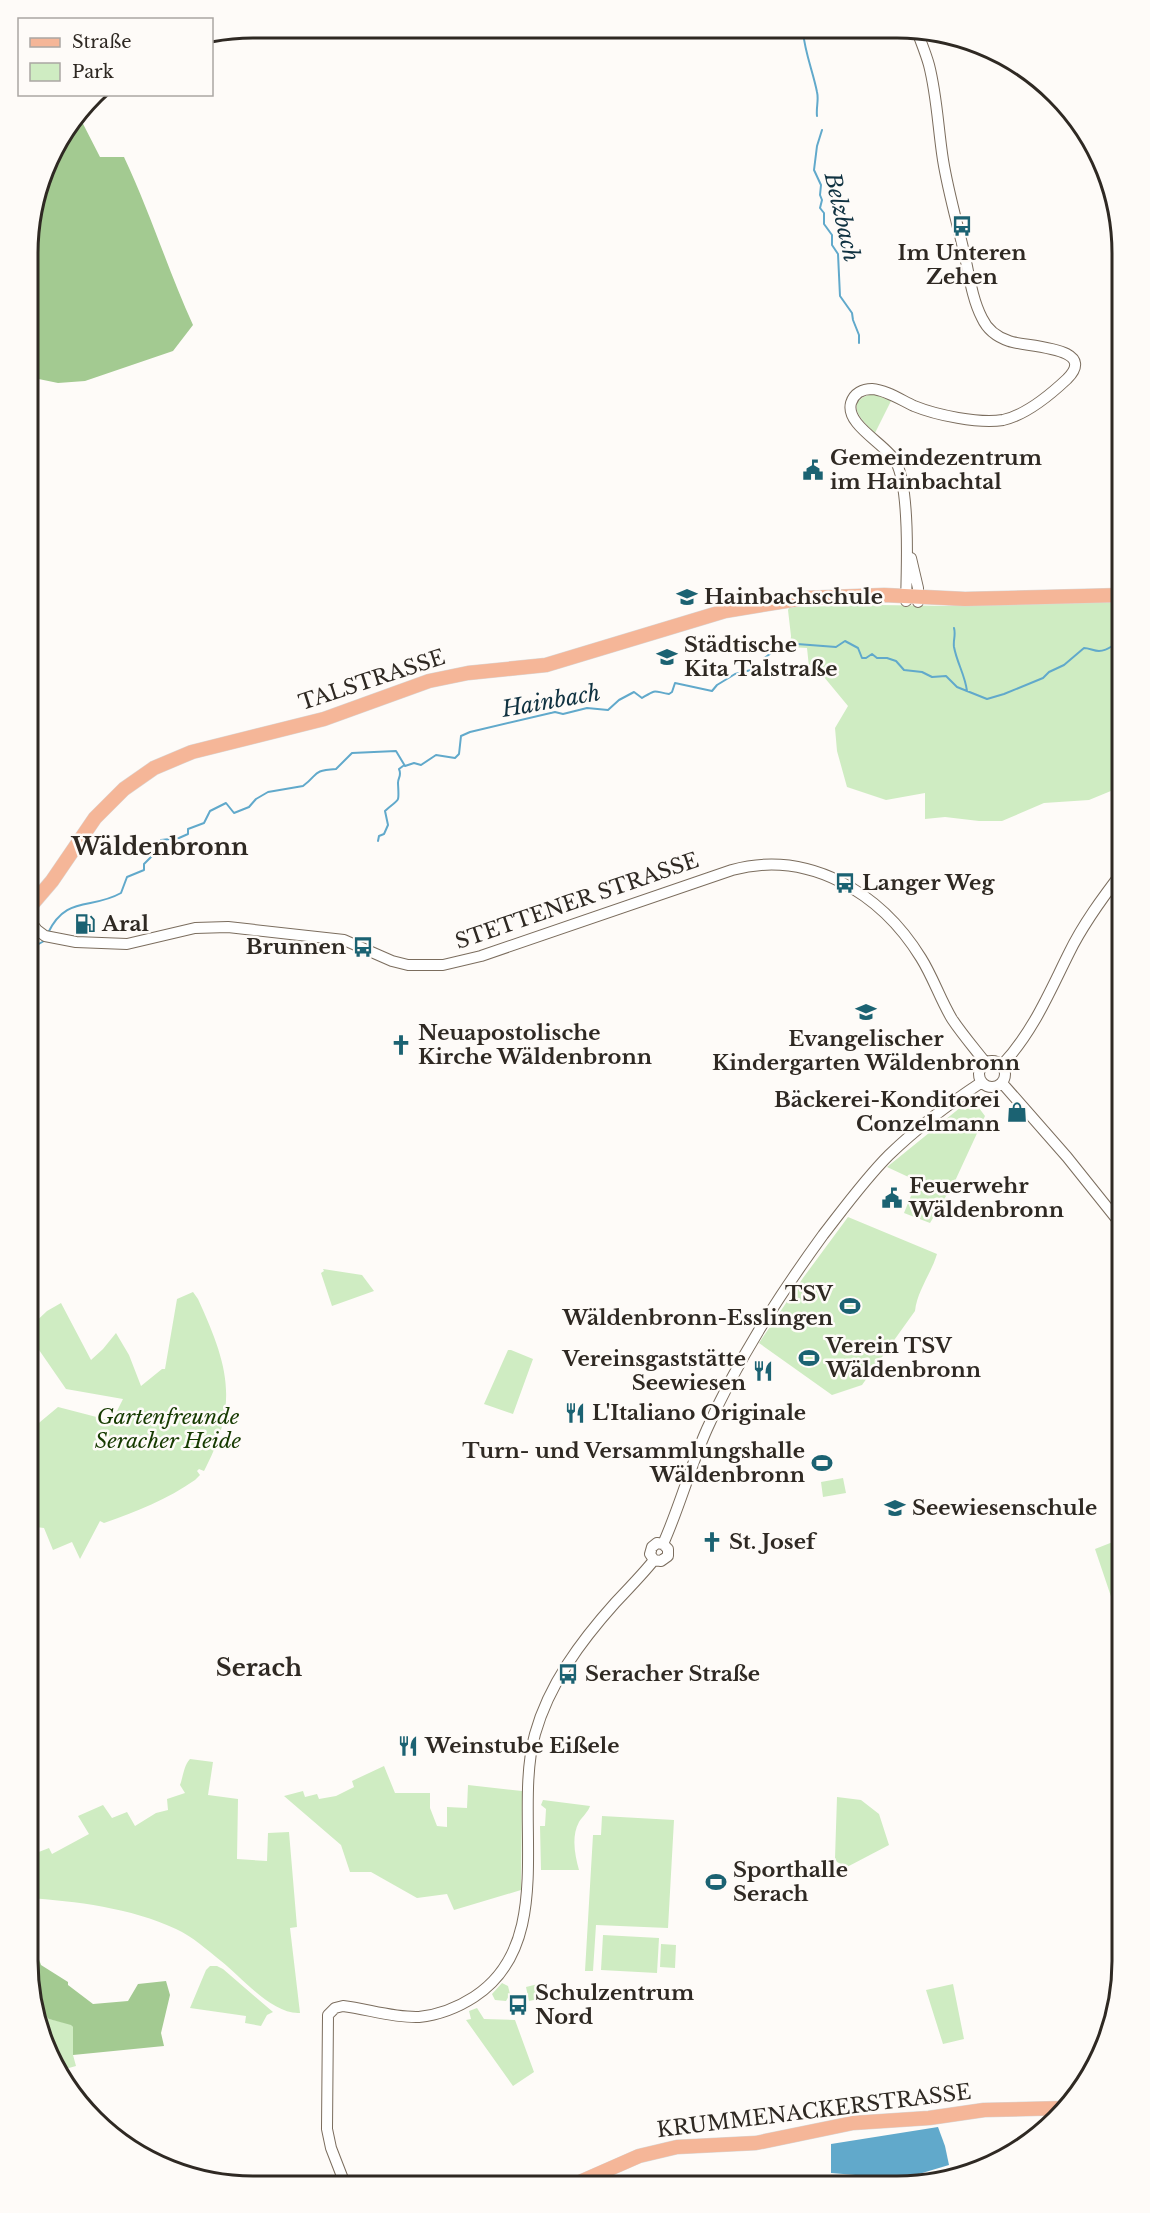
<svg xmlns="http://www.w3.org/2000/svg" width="1150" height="2213" viewBox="0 0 1150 2213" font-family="'Libre Baskerville',serif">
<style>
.green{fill:#cfecc2}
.forest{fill:#a3ca91}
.water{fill:#61a9cb}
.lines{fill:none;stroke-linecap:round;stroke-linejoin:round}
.stream{stroke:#61a9cb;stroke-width:2}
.minor-casing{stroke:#7b6d5e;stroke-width:12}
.major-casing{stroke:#dad8d7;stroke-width:15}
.minor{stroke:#fff;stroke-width:10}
.major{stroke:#f5b698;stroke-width:14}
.labels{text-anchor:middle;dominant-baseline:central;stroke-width:5;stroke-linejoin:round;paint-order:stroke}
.poi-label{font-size:21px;font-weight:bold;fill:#2f2923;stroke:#fefbf8;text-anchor:start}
.street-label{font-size:21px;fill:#2f2923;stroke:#fefbf8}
.park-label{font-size:21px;font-style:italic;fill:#163a00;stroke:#fefbf8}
.water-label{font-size:22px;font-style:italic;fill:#103241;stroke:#fefbf8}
.quarter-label{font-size:24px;font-weight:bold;fill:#2f2923;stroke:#fefbf8}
.rim{fill:none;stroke:#2f2923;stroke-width:3}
</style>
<rect width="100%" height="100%" fill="#fefbf8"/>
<path class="green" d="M 869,395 L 876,395 L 891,401 L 875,433 C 864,423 843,403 869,395 Z
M 1123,602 L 1123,786 L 1089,800 L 1044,803 L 1002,821 L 979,821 L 945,817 L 925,819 L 925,793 L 886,800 L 847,787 L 837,751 L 835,728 L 848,706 L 824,677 L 813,671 L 809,667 L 807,648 L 790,647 L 791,636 L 788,610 L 789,608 L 795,607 L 878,605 L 952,606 Z
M 976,1104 L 985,1116 L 955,1181 L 930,1223 L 904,1213 L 917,1181 L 887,1167 L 961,1107 L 965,1110 Z
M 848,1217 L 937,1254 C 931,1274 917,1291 915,1311 L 862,1385 L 832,1395 L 759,1343 L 803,1278 Z
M 323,1269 L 362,1275 L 374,1291 L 332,1306 L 321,1273 L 324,1271 Z
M 193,1292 L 198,1299 C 226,1361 240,1400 207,1465 L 204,1471 L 199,1469 L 197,1471 L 200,1475 L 195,1480 C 168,1499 136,1512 104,1523 L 100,1521 L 80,1559 L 72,1542 L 53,1550 L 44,1528 L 27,1526 L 28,1432 L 58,1407 L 112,1421 L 123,1399 L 66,1389 L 28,1334 L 28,1329 L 47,1311 L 61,1303 L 91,1360 L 103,1349 L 116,1333 L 129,1355 L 141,1386 L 162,1369 L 165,1369 L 177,1299 Z
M 508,1350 L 511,1350 L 533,1359 L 513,1414 L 484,1404 Z
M 843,1478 L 846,1493 L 823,1497 L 821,1482 Z
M 1123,1538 L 1123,1632 L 1095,1549 Z
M 190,1759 L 213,1762 L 208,1795 L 238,1799 L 237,1859 L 267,1861 L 268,1833 L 289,1832 L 297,1927 L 290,1928 L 300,2013 C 273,2015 241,1977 221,1961 C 207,1950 192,1936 176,1929 C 131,1908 76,1901 27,1898 L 27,1858 L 31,1857 L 31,1855 L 49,1848 L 52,1854 L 89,1834 L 78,1816 L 103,1805 L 112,1818 L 127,1812 L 135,1826 L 156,1813 L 168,1810 L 167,1799 L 185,1793 L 180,1785 C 183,1777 184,1765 190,1759 Z
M 384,1766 L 395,1793 L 430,1793 L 430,1808 L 437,1826 L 447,1827 L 447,1807 L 467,1808 L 468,1785 L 522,1791 L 521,1890 L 454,1910 L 447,1894 L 417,1898 L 371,1872 L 350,1872 L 341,1845 L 284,1796 L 303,1791 L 305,1797 L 317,1794 L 319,1799 L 336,1796 L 354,1787 L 352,1781 Z
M 837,1797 L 861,1800 L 879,1814 L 889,1845 L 847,1867 L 837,1862 L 835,1858 Z
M 543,1800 L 590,1806 C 588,1812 583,1816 579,1822 C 571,1837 575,1855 579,1870 L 541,1870 L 540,1826 L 545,1826 L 546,1809 L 541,1805 Z
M 602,1816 L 674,1820 L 668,1928 L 596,1925 L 593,1971 L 585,1971 L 593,1835 L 601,1835 Z
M 603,1935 L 659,1938 L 657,1973 L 601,1970 Z
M 661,1944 L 676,1945 L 675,1968 L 660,1967 Z
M 210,1966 L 217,1966 L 223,1969 L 273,2012 L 267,2015 L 261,2026 L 245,2023 L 246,2016 L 190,2008 L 206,1970 Z
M 546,1982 L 549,1997 L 529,2001 L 526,1987 Z
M 502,1983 L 508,1986 L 510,1994 L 506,2001 L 495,2000 L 492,1994 Z
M 953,1984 L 964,2039 L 943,2044 L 926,1990 Z
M 34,2006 L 49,2019 L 71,2024 L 73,2027 L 73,2055 L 76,2066 L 58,2071 L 39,2033 Z
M 477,2008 L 484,2019 L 515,2020 L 534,2072 L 513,2086 L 466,2020 L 471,2019 L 469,2011 Z"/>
<path class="forest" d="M 79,116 L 100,157 L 124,157 C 150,212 168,270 193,325 L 173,351 L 85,381 L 58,383 L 29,377 L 29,223 L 50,152 Z
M 27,1926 L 41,1965 L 68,1982 L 68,1985 L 93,2004 L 128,2001 L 138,1984 L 166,1981 L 170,1995 L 161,2033 L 164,2046 L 73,2055 L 73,2027 L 71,2025 L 49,2019 L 34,2006 L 27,1960 Z"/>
<path class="water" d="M 938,2127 L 945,2146 L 949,2165 L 912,2176 L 880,2177 L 831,2173 L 831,2144 Z"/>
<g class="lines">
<path class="stream" d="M 803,32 C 805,53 813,72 817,92 C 819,100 816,107 817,116
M 822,130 L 817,146 L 814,170 L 821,185 L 820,195 L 822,200 L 820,208 L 824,213 L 824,224 L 832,235 L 832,245 L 838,254 L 840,296 L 852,313 L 853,320 L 859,335 L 859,343
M 954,628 C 956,635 953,640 954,647 C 957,663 965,675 967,691
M 378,841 L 379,836 L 384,834 L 388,825 L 385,811 C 400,797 399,805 398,783 C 398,777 402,776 399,769 L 403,766
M 48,933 C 66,895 91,910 121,893 L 127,877 L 144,870 L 144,864 L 155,853 L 161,840 L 179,838 L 188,834 L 188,829 L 204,823 L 210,811 L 226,803 L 234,813 L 249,807 L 256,799 L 268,792 L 303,786 C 320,773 311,771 336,769 L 352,753 L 396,751 L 405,766 L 414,763 L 421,765 L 436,755 L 455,758 L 459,754 L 461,736 L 470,732 L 555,712 L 563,714 L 587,708 L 608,710 L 619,700 L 634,692 L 642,698 C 657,689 652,691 669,694 L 672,692 L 675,683 L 712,691 L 717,685 L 735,674 L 763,667 L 765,665 L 762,660 L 784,643 L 836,647 L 845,641 L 858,648 L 862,658 L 866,658 L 872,654 L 877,658 L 887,658 L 896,661 L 904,670 L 922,672 L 932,677 L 946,676 L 957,687 L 987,699 L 1004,694 L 1043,678 L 1049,672 L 1064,665 L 1084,648 C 1089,648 1094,651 1099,651 C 1109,651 1114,643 1123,640
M 28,950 L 44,941"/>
<g class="minor-casing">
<path id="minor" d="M 911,558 L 918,588 L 918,602
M 906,601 C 907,569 910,489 896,462 C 886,444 845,425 851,403 C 854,393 863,389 872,389 C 886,390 901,400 914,406 C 936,415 979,424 1003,420 C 1026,415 1050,395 1067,379 C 1100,346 1023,347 1009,341 C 997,337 987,329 982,318 C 972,299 969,274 964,252 C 957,222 948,191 943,160 C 938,128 937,96 929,65 C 926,54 921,42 917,31
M 28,918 L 37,930 L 45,936 L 76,942 L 127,944 L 195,928 L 228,927 L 344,940 L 392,961 L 408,965 L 443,965 L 481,956 L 732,870 C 809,849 881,893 921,958 C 933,977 940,999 952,1019 C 962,1034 974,1048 985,1062
M979 1074a13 13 0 1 1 26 0a13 13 0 1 1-26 0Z
M 1002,1065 C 1033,1032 1049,993 1069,953 C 1083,924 1103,897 1123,871
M 1002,1083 L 1067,1157 L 1123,1227
M 663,1544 C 680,1506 690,1467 707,1429 C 738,1359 778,1297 823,1235 C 844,1208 865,1179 889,1155 C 917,1128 950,1103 982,1082
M 654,1560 L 661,1561 L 668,1556 L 668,1549 L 663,1544
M 654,1560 L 650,1554 L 652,1547 L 657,1543 L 663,1544
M 345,2184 L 331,2148 L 327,2129 L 328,2015 L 335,2008 L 343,2006 C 368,2009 393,2018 419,2017 C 438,2015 457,2008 474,1997 C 559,1942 512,1817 535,1734 C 549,1684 581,1641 615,1603 C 628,1589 642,1575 654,1560"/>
</g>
<g class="major-casing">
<path id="major" d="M 28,909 L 52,881 L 95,818 L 124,789 L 154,768 L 192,752 L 324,719 L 429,681 L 468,673 L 546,665 L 725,611 L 805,598 L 884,595 L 965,599 L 1123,595
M 573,2185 L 639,2156 L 677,2147 L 756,2143 L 853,2123 L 929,2118 L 984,2110 L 1066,2108"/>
</g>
<use href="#minor" class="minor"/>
<use href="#major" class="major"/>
</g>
<defs>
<g id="bus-bare" transform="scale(1.62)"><path d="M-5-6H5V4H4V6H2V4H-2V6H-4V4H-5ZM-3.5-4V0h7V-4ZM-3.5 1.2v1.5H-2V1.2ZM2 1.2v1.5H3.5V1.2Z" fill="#1b6272" stroke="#fefbf8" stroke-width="2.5" paint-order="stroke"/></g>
<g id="civic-bare" transform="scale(1.62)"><path d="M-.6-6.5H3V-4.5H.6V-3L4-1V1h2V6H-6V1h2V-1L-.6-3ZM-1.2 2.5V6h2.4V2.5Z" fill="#1b6272" stroke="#fefbf8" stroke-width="2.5" paint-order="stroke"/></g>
<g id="school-bare" transform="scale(1.62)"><path d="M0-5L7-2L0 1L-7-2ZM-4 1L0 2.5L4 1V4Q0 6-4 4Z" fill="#1b6272" stroke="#fefbf8" stroke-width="2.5" paint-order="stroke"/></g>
<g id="fuel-bare" transform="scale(1.62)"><path d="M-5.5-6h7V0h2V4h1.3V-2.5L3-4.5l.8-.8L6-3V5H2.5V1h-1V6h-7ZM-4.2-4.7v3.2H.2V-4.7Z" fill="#1b6272" stroke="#fefbf8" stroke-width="2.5" paint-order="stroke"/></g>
<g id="church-bare" transform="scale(1.62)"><path d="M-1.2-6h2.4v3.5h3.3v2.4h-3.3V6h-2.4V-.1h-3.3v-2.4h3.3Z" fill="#1b6272" stroke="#fefbf8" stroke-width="2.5" paint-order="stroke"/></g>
<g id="shop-bare" transform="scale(1.62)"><path d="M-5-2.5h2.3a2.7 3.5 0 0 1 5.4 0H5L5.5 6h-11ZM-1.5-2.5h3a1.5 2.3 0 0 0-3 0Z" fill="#1b6272" stroke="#fefbf8" stroke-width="2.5" paint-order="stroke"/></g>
<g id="stadium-bare" transform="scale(1.62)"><path d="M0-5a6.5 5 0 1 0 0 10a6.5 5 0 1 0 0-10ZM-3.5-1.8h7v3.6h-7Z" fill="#1b6272" stroke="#fefbf8" stroke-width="2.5" paint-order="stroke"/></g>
<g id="restaurant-bare" transform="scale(1.62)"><path d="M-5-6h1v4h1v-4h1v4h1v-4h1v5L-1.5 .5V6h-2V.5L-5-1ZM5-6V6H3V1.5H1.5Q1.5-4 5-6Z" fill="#1b6272" stroke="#fefbf8" stroke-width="2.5" paint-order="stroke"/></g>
</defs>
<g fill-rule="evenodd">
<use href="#bus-bare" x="962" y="226"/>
<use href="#civic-bare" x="813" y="470"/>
<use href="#school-bare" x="687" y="597"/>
<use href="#school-bare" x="667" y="657"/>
<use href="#bus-bare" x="845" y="883"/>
<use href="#fuel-bare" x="85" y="924"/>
<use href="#bus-bare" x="363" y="947"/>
<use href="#school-bare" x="866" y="1012"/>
<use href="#church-bare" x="401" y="1045"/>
<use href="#shop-bare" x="1017" y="1112"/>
<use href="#civic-bare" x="892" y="1198"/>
<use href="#stadium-bare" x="850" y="1306"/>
<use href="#stadium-bare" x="809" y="1358"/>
<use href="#restaurant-bare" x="763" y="1371"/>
<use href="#restaurant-bare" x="575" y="1413"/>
<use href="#stadium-bare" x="822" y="1463"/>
<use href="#school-bare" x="895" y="1508"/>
<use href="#church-bare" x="712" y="1542"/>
<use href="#bus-bare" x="568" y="1674"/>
<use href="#restaurant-bare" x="408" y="1746"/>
<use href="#stadium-bare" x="716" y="1882"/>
<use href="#bus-bare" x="518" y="2005"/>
</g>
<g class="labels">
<g class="poi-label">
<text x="962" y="253" text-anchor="middle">Im Unteren<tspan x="962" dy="24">Zehen</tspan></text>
<text x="830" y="458">Gemeindezentrum<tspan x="830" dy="24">im Hainbachtal</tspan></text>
<text x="704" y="597">Hainbachschule</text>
<text x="684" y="645">Städtische<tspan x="684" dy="24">Kita Talstraße</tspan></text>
<text x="862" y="883">Langer Weg</text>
<text x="102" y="924">Aral</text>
<text x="346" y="947" text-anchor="end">Brunnen</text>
<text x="418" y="1033">Neuapostolische<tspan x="418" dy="24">Kirche Wäldenbronn</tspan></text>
<text x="866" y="1039" text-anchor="middle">Evangelischer<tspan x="866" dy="24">Kindergarten Wäldenbronn</tspan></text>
<text x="1000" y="1100" text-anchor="end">Bäckerei-Konditorei<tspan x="1000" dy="24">Conzelmann</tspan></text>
<text x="909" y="1186">Feuerwehr<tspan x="909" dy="24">Wäldenbronn</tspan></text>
<text x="833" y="1294" text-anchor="end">TSV<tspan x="833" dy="24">Wäldenbronn-Esslingen</tspan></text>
<text x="826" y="1346">Verein TSV<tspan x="826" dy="24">Wäldenbronn</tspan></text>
<text x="746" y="1359" text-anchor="end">Vereinsgaststätte<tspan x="746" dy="24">Seewiesen</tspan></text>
<text x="592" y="1413">L'Italiano Originale</text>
<text x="805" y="1451" text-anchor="end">Turn- und Versammlungshalle<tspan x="805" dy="24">Wäldenbronn</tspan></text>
<text x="912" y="1508">Seewiesenschule</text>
<text x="729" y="1542">St. Josef</text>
<text x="585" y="1674">Seracher Straße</text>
<text x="425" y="1746">Weinstube Eißele</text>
<text x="733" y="1870">Sporthalle<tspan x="733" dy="24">Serach</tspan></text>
<text x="535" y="1993">Schulzentrum<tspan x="535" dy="24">Nord</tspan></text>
</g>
<g class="street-label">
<text transform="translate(372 680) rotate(-18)">TALSTRASSE</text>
<text transform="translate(577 901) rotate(-19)">STETTENER STRASSE</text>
<text transform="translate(814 2111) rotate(-7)">KRUMMENACKERSTRASSE</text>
</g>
<g class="park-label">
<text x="168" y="1417">Gartenfreunde<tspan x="168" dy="24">Seracher Heide</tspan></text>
</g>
<g class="water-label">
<text transform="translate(842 217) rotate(77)">Belzbach</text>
<text transform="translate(551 701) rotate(-10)">Hainbach</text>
</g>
<g class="quarter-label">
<text x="160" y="846">Wäldenbronn</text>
<text x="259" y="1667">Serach</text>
</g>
</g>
<path d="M0 0H1150V2213H0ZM253 38H897A215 215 0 0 1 1112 253V1961A215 215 0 0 1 897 2176H253A215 215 0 0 1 38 1961V253A215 215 0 0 1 253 38Z" fill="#fefbf8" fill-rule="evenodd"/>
<path class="rim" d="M253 38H897A215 215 0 0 1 1112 253V1961A215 215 0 0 1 897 2176H253A215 215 0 0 1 38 1961V253A215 215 0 0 1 253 38Z"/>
<rect x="18" y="18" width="195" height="78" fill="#fefbf8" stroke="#aba7a3" stroke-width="1.5"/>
<rect x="30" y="38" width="30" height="9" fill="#f5b698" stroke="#aba7a3" stroke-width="1.5"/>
<text x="72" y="48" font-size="18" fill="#2f2923">Straße</text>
<rect x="30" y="63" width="30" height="18" fill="#cfecc2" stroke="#aba7a3" stroke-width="1.5"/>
<text x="72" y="78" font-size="18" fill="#2f2923">Park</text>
</svg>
